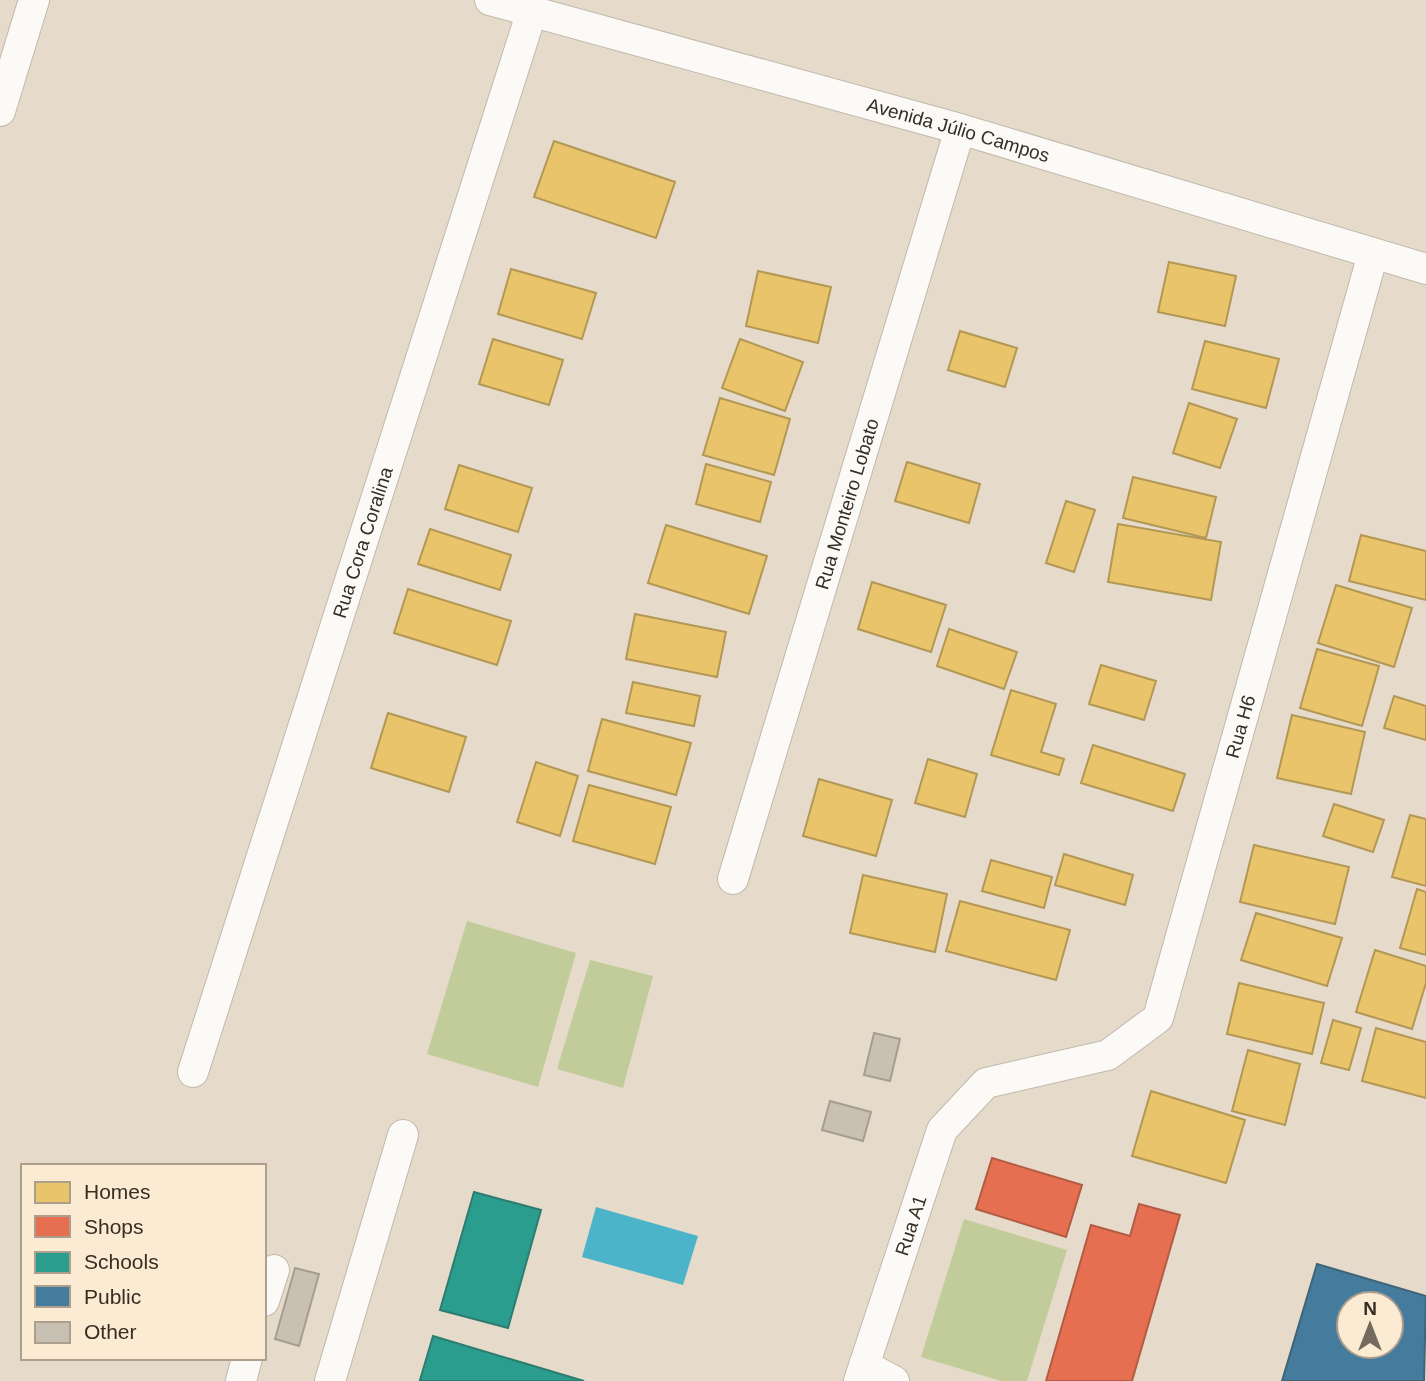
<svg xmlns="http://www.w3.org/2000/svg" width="1426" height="1381" viewBox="0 0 1426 1381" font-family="Helvetica,sans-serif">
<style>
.green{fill:#c1cc9a}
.water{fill:#4bb4c9}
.homes{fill:#e9c46a;stroke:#b39755;stroke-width:2}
.shops{fill:#e76f51;stroke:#b25c43;stroke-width:2}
.schools{fill:#2a9d8f;stroke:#2e7c6f;stroke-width:2}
.public{fill:#457b9d;stroke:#406478;stroke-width:2;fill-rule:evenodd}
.building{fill:#c8c0b3;stroke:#a69d91;stroke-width:2}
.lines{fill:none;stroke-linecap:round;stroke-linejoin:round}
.minor-casing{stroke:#c1b8ab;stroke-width:32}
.minor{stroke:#fbfaf7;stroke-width:30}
.labels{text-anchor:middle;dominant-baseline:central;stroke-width:7;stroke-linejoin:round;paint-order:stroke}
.street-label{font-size:19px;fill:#362e23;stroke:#fcebd3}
</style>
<rect width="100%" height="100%" fill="#e6dbcb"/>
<path class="green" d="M 467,921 L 576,953 L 538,1087 L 427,1054 Z
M 590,960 L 653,976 L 623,1088 L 557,1069 Z
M 964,1219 L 1067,1250 L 1027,1381 L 1001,1381 L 921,1357 Z"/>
<path class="water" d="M 596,1207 L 698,1236 L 683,1285 L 582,1257 Z"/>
<path class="homes" d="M 554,141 L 675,182 L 656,238 L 534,197 Z
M 1169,262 L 1236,276 L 1225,326 L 1158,312 Z
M 511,269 L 596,293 L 582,339 L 498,314 Z
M 758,271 L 831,287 L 818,343 L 746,326 Z
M 960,331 L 1017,348 L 1005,387 L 948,370 Z
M 493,339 L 563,360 L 549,405 L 479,384 Z
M 740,339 L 803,362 L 785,411 L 722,388 Z
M 1205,341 L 1279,359 L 1266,408 L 1192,389 Z
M 720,398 L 790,419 L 774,475 L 703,455 Z
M 1189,403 L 1237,419 L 1220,468 L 1173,453 Z
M 907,462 L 980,484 L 969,523 L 895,501 Z
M 706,464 L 771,482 L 760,522 L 696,504 Z
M 459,465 L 532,488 L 518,532 L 445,509 Z
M 1133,477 L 1216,497 L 1206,538 L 1123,518 Z
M 1066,501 L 1095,510 L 1074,572 L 1046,563 Z
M 1118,524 L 1221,542 L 1211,600 L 1108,582 Z
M 666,525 L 767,556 L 749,614 L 648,583 Z
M 430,529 L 511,555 L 500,590 L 418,564 Z
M 1361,535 L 1426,551 L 1426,600 L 1349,581 Z
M 872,582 L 946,605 L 931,652 L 858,629 Z
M 1336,585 L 1412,608 L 1394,667 L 1318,643 Z
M 408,589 L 511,621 L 497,665 L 394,633 Z
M 635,614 L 726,632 L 717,677 L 626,659 Z
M 949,629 L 1017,652 L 1004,689 L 937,666 Z
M 1317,649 L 1379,666 L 1362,726 L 1300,708 Z
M 1101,665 L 1156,681 L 1144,720 L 1089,704 Z
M 633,682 L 700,696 L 694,726 L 626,713 Z
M 1011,690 L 1056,704 L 1041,752 L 1064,759 L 1059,775 L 991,755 Z
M 1394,696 L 1426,706 L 1426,740 L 1384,728 Z
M 388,713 L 466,737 L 449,792 L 371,768 Z
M 1292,715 L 1365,732 L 1351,794 L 1277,778 Z
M 602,719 L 691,743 L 676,795 L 588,771 Z
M 1093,745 L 1185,774 L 1173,811 L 1081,783 Z
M 928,759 L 977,774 L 965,817 L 915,803 Z
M 536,762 L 578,776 L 560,836 L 517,822 Z
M 819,779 L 892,800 L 876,856 L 803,836 Z
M 589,785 L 671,807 L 655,864 L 573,841 Z
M 1334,804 L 1384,820 L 1373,852 L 1323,836 Z
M 1410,815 L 1426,819 L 1426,886 L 1392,877 Z
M 1254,845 L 1349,867 L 1335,924 L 1240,902 Z
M 1064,854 L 1133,875 L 1125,905 L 1055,885 Z
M 991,860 L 1052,877 L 1044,908 L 982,891 Z
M 863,875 L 947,894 L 935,952 L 850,933 Z
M 1417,889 L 1426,892 L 1426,955 L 1400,948 Z
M 960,901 L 1070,930 L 1056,980 L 946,951 Z
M 1256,913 L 1342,938 L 1327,986 L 1241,960 Z
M 1375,950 L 1426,966 L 1426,983 L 1412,1029 L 1356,1012 Z
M 1239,983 L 1324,1003 L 1312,1054 L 1227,1034 Z
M 1333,1020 L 1361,1028 L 1349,1070 L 1321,1063 Z
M 1376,1028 L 1426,1042 L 1426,1098 L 1362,1081 Z
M 1248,1050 L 1300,1064 L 1285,1125 L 1232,1111 Z
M 1151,1091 L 1245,1120 L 1226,1183 L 1132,1156 Z"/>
<path class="shops" d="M 992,1158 L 1082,1185 L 1066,1237 L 976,1209 Z
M 1139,1204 L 1180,1215 L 1132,1381 L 1046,1381 L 1091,1225 L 1130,1236 Z"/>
<path class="schools" d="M 474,1192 L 541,1210 L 508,1328 L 440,1310 Z
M 433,1336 L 584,1381 L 423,1381 L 420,1380 Z"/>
<path class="public" d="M 1317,1264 L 1426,1296 L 1424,1381 L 1282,1381 ZM 1349,1304 L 1391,1304 L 1391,1346 L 1349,1346 Z"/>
<path class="building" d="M 874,1033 L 900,1039 L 890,1081 L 864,1075 Z
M 830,1101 L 871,1112 L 863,1141 L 822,1130 Z
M 295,1268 L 319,1274 L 299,1346 L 275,1339 Z"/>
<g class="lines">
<g class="minor-casing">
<g id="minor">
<path id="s1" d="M 490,0 L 960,129 L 1426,269"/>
<path d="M 0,111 L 34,0"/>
<path id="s2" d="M 733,879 L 960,129"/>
<path id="s3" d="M 193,1072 L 532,11"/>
<path d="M 264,1301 L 274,1270"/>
<path d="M 864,1365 L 894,1381"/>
<path d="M 241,1381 L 247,1358"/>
<path d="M 330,1381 L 403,1135"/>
<path id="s4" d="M 859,1381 L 942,1130 L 986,1083 L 1108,1055 L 1158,1018 L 1373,254"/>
</g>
</g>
<use href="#minor" class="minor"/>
</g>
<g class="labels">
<g class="street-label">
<text stroke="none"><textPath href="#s1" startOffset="486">Avenida Júlio Campos</textPath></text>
<text stroke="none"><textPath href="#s2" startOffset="392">Rua Monteiro Lobato</textPath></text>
<text stroke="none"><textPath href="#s3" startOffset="556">Rua Cora Coralina</textPath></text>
<text stroke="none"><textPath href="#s4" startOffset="819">Rua H6</textPath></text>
<text stroke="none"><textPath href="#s4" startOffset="164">Rua A1</textPath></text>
</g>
</g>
<rect x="21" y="1164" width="245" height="196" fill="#fcebd3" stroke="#ad9f8d" stroke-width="2"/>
<rect x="35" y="1182" width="35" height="21" fill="#e9c46a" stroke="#ad9f8d" stroke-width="2"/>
<text x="84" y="1199" font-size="21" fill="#362e23">Homes</text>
<rect x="35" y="1216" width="35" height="21" fill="#e76f51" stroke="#ad9f8d" stroke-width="2"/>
<text x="84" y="1234" font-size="21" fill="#362e23">Shops</text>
<rect x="35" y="1252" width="35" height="21" fill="#2a9d8f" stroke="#ad9f8d" stroke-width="2"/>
<text x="84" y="1269" font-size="21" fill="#362e23">Schools</text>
<rect x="35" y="1286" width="35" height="21" fill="#457b9d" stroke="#ad9f8d" stroke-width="2"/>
<text x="84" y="1304" font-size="21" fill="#362e23">Public</text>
<rect x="35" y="1322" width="35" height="21" fill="#c8c0b3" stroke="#ad9f8d" stroke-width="2"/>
<text x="84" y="1339" font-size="21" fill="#362e23">Other</text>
<g transform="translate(1370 1325)"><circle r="33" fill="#fcebd3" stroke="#ad9f8d" stroke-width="2"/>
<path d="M0-5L12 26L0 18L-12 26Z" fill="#746b5e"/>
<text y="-10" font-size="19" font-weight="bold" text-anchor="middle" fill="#362e23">N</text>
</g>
</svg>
